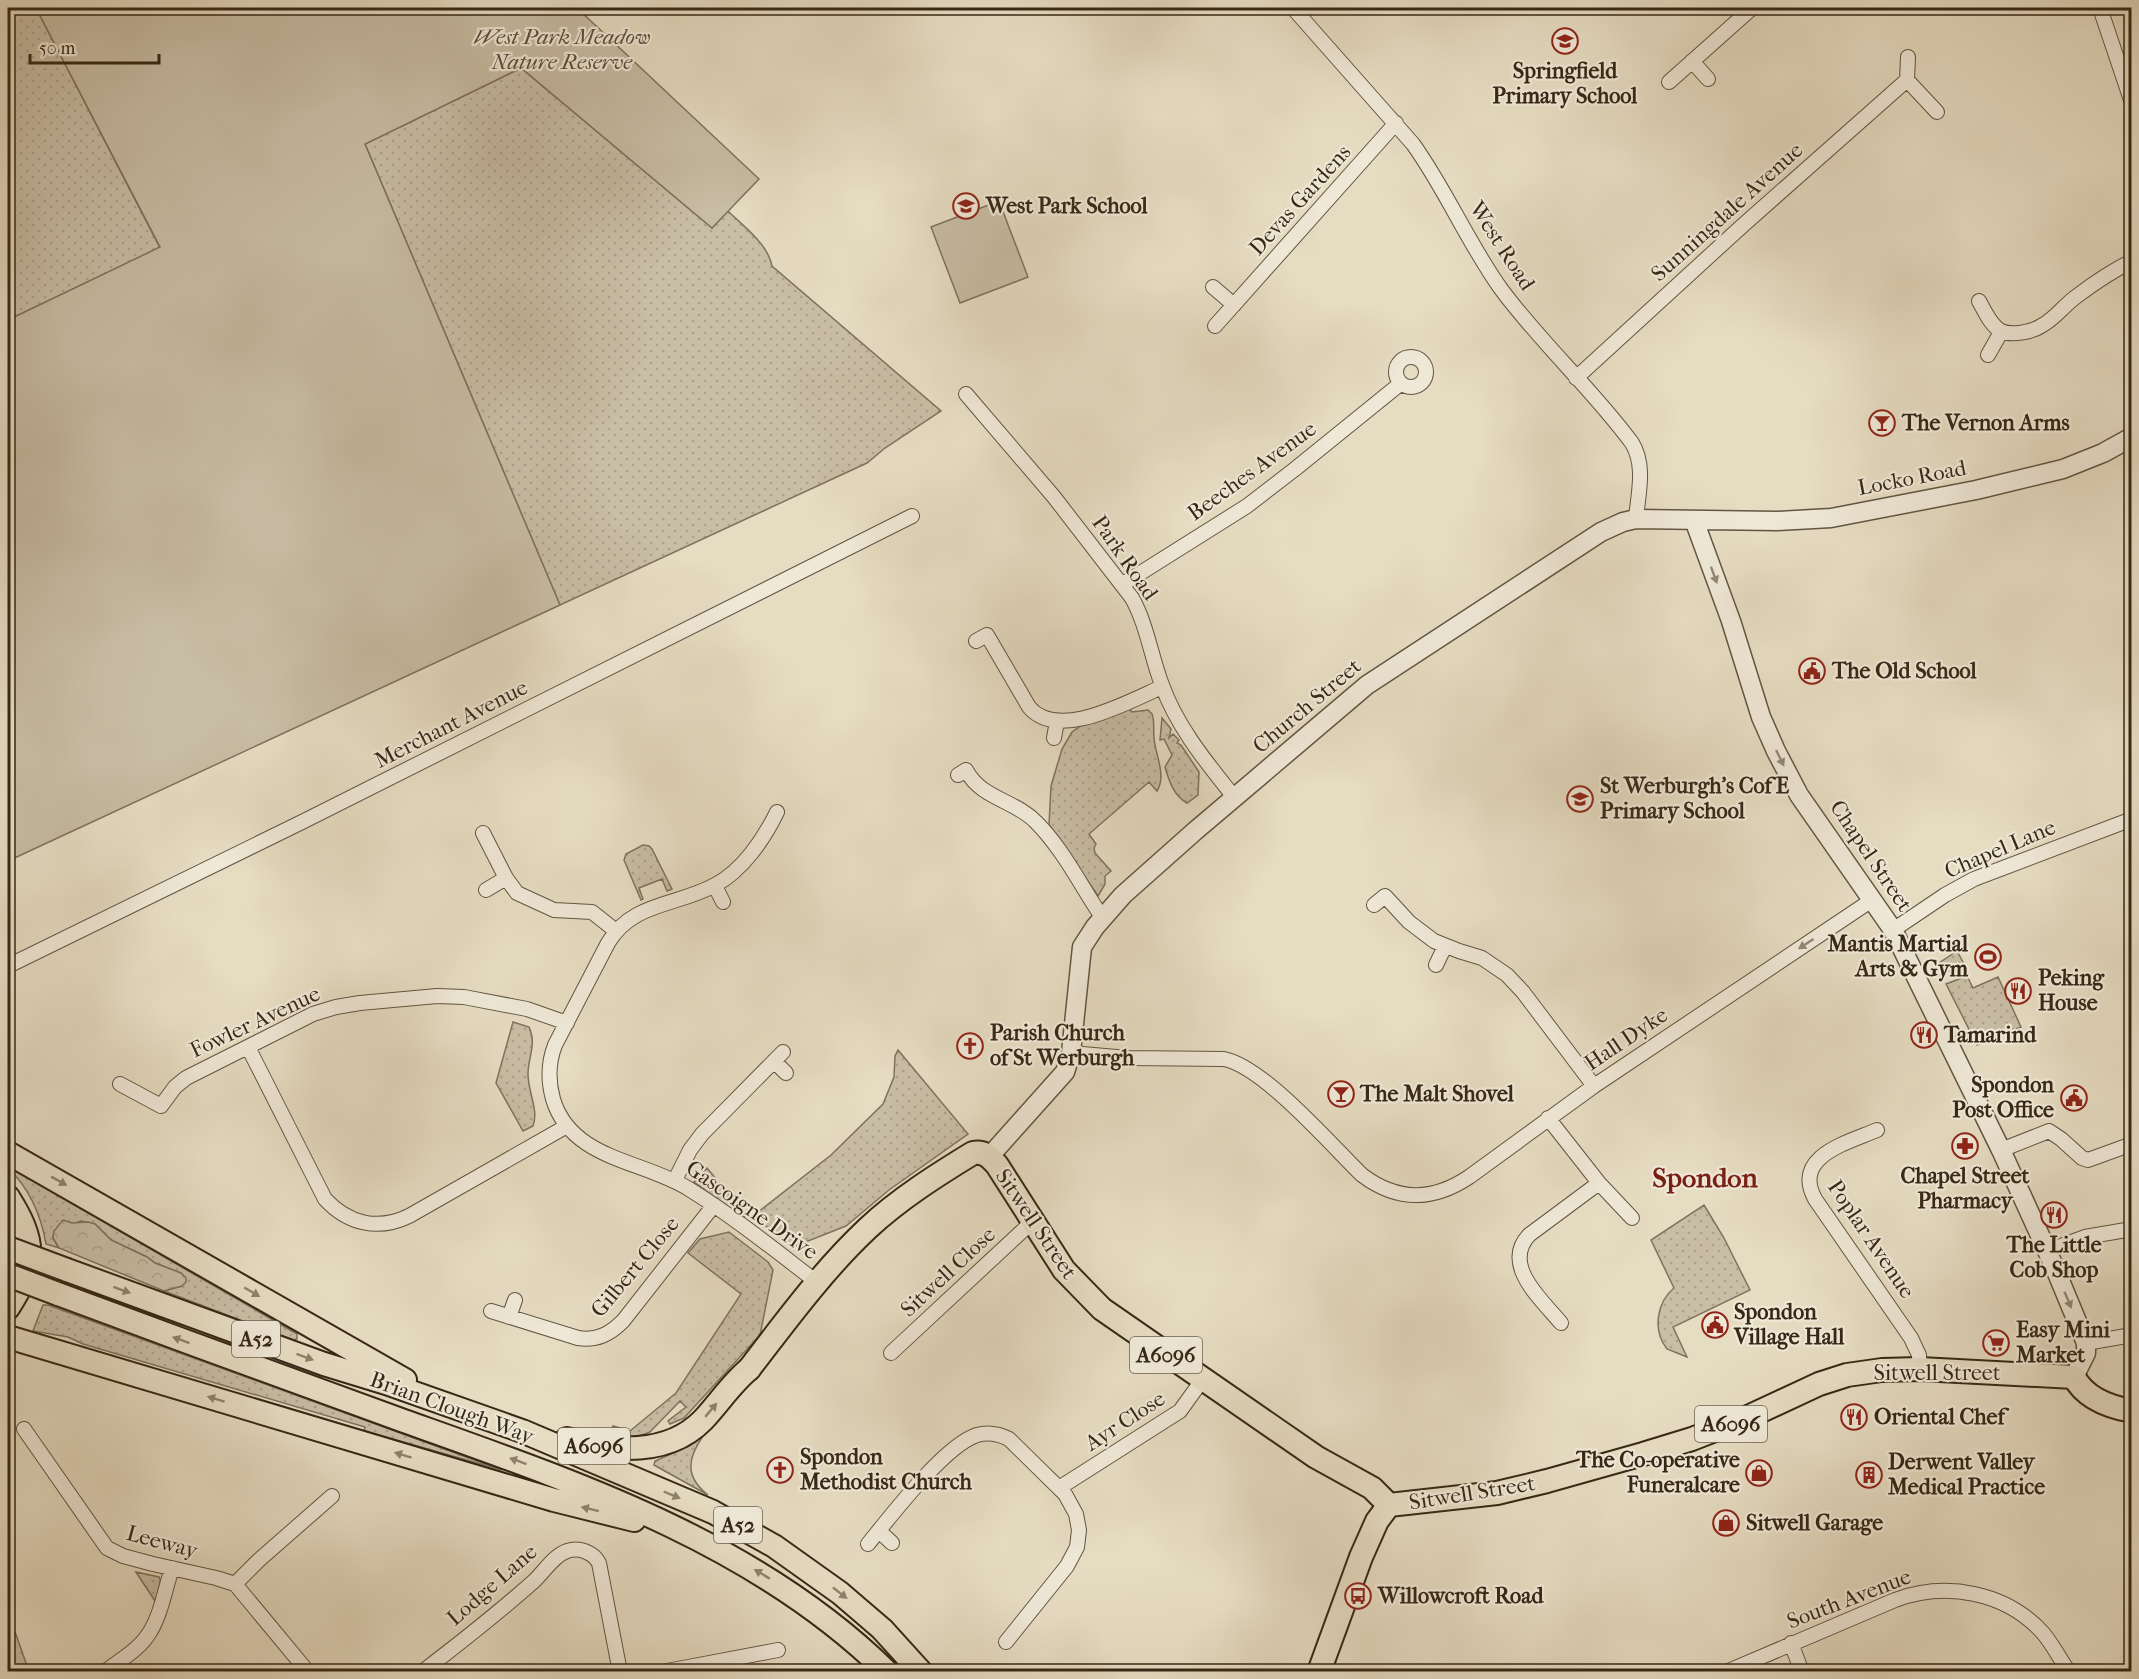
<svg xmlns="http://www.w3.org/2000/svg" width="2139" height="1679" viewBox="0 0 2139 1679" font-family="'IM FELL French Canon',serif">
<style>
.grass{fill:url(#grass-dots);stroke:#7f725e;stroke-width:1.5}
.forest{fill:url(#forest-crowns);stroke:#7f725e;stroke-width:1.5}
.green{fill:#c8bda5;stroke:#7f725e;stroke-width:1.5}
.lines{fill:none;stroke-linecap:round;stroke-linejoin:round}
.minor-casing{stroke:#625541;stroke-width:16}
.tertiary-casing{stroke:#625541;stroke-width:21}
.primary-casing{stroke:#362816;stroke-width:26}
.trunk-casing{stroke:#362816;stroke-width:26}
.minor{stroke:#efe8d7;stroke-width:14}
.tertiary{stroke:#efe8d7;stroke-width:18}
.primary{stroke:#e6dcc2;stroke-width:22}
.trunk{stroke:#e6dcc2;stroke-width:22}
.trunk-bridge-casing{stroke:#362816;stroke-width:26;stroke-linecap:butt}
.trunk-bridge{stroke:#e6dcc2;stroke-width:22}
.oneway{fill:#928876}
.oneway2{fill:#8e826c}
.labels{text-anchor:middle;dominant-baseline:central;stroke-width:4.5;stroke-linejoin:round;paint-order:stroke}
.shield{fill:#efe8d7;stroke:#6e6250;stroke-width:1.5}
.shield-label{font-size:21px;font-weight:bold;fill:#362816}
.park-label{font-size:22px;font-style:italic;fill:#5a4d3a;stroke:#efe8d7}
.poi-label{font-size:22px;font-weight:bold;fill:#362816;stroke:#efe8d7;text-anchor:start}
.street-label{font-size:22px;fill:#362816;stroke:#efe8d7}
.district-label{font-size:28px;font-weight:bold;fill:#7a1f14;stroke:#efe8d7}
</style>
<defs>
<pattern id="grass-dots" width="8" height="8" patternUnits="userSpaceOnUse" patternTransform="scale(1.5)"><rect width="8" height="8" fill="#c8bda5"/><path d="M2 2h.1M6 6h.1" fill="none" stroke="#aca28d" stroke-width="1.8" stroke-linecap="round"/></pattern>
<pattern id="forest-crowns" width="20" height="18" patternUnits="userSpaceOnUse" patternTransform="scale(1.5)"><rect width="20" height="18" fill="#c8bda5"/><path d="M2 6a3 3 0 1 1 6 0M12 15a3 3 0 1 1 6 0" fill="none" stroke="#aca28d"/></pattern>
</defs>
<rect width="100%" height="100%" fill="#e6dcc2"/>
<filter id="stains"><feTurbulence type="fractalNoise" baseFrequency=".00333" numOctaves="4"/><feColorMatrix values="0 0 0 0 .2 0 0 0 0 .09 0 0 0 0 .02 0 0 0 .5 -.17"/></filter>
<radialGradient id="worn" r=".72"><stop offset=".6" stop-color="#630" stop-opacity="0"/><stop offset="1" stop-color="#630" stop-opacity=".3"/></radialGradient>
<path class="grass" d="M 8,8 L 36,8 L 160,248 L 8,320 Z
M 521,68 L 712,228 L 728,211 C 744,227 768,244 772,266 L 941,411 L 885,448 L 867,463 L 560,605 L 365,144 Z
M 1130,709 L 1132,712 L 1148,710 L 1152,714 C 1155,722 1153,730 1154,738 C 1155,754 1167,776 1157,791 L 1149,782 L 1089,834 L 1096,844 L 1094,848 L 1095,853 L 1111,871 L 1105,876 L 1105,884 L 1098,896 L 1049,825 L 1051,786 L 1062,749 L 1072,732 L 1083,724 Z
M 1162,718 L 1171,729 L 1169,738 L 1173,734 L 1179,740 L 1177,743 L 1181,745 L 1199,772 L 1198,795 L 1187,803 C 1174,796 1169,781 1165,767 L 1172,755 L 1164,739 L 1160,740 Z
M 643,845 L 649,846 L 652,849 L 672,889 L 667,891 L 662,879 L 639,888 L 643,899 L 641,900 L 624,860 L 626,854 Z
M 1957,951 L 1964,964 L 1938,976 L 1933,967 Z
M 1967,976 L 1973,988 L 1998,977 L 2021,1027 L 1977,1045 L 1946,984 Z
M 513,1022 L 529,1027 C 537,1044 528,1057 528,1074 C 528,1093 539,1110 533,1126 L 523,1131 L 496,1083 Z
M 898,1050 L 968,1134 L 889,1190 L 846,1226 L 793,1247 L 753,1216 L 831,1155 L 883,1104 L 894,1077 L 895,1056 Z
M 9,1167 L 297,1334 L 297,1339 L 293,1340 L 164,1291 L 182,1286 L 181,1273 L 155,1263 L 147,1257 L 111,1240 L 95,1224 L 81,1221 L 54,1231 L 53,1238 L 59,1248 L 46,1244 C 41,1215 29,1188 8,1168 Z
M 707,1168 L 746,1215 L 743,1218 L 694,1182 Z
M 1704,1205 L 1724,1238 L 1750,1290 L 1673,1327 L 1687,1357 L 1667,1349 C 1652,1330 1657,1302 1674,1288 L 1651,1240 Z
M 729,1232 L 768,1262 L 773,1270 L 760,1335 L 684,1418 L 670,1424 L 668,1421 L 686,1407 L 680,1401 L 650,1432 C 637,1438 623,1438 609,1434 L 613,1426 L 630,1431 L 676,1393 L 741,1294 L 688,1253 L 700,1239 Z
M 43,1305 L 48,1305 L 502,1470 L 364,1431 L 365,1427 L 83,1344 L 68,1337 L 33,1331 Z
M 703,1436 C 687,1459 685,1477 708,1495 L 654,1465 L 655,1461 L 689,1446 Z
M 136,1572 L 159,1577 C 163,1585 158,1593 155,1601 Z
M 8,1612 L 26,1663 L 29,1671 L 16,1671 L 8,1649 Z"/>
<path class="forest" d="M 63,1220 L 72,1223 L 88,1222 L 95,1224 L 111,1240 L 147,1257 L 155,1263 L 181,1273 L 186,1278 L 186,1282 L 182,1286 L 164,1291 L 59,1248 L 53,1238 L 54,1231 Z"/>
<path class="green" d="M 36,8 L 577,8 L 759,179 L 712,228 L 521,68 L 365,144 L 560,605 L 8,861 L 8,320 L 160,247 Z
M 999,201 L 1028,277 L 960,303 L 931,227 Z"/>
<g class="lines">
<g class="minor-casing">
<path id="minor" d="M 1293,8 L 1413,144 C 1446,190 1468,243 1501,289 C 1541,343 1592,389 1632,443 C 1646,466 1638,494 1636,519
M 2100,8 L 2132,103
M 1692,61 L 1708,79
M 1907,80 L 1908,57
M 1669,82 L 1752,8
M 1213,287 L 1234,305
M 1979,301 C 1984,310 1991,326 2001,331 C 2011,336 2032,332 2041,326 C 2055,319 2064,305 2077,296 C 2094,283 2112,271 2132,261
M 1215,326 L 1396,123
M 1988,355 L 2001,332
M1396 372a15 15 0 1 1 30 0a15 15 0 1 1-30 0Z
M 1576,378 L 1741,227 L 1907,80 L 1937,112
M 966,394 L 1054,497 L 1132,598 C 1147,625 1151,656 1162,685 C 1177,727 1207,763 1234,797
M 1123,584 L 1247,506 L 1295,469 L 1400,384
M 976,641 L 987,635 L 1029,707 C 1058,742 1129,701 1162,687
M 1054,738 L 1057,721
M 958,775 L 966,770 C 981,799 1015,800 1036,822 C 1063,849 1081,886 1102,917
M 777,812 C 764,839 742,871 715,885 C 677,906 632,902 608,943 L 555,1045 C 548,1063 548,1081 553,1099 C 571,1160 643,1160 689,1189 C 734,1217 776,1251 818,1283
M 483,833 L 506,878 L 517,893 L 554,910 L 592,912 L 616,931
M 715,886 L 723,902
M 486,890 L 506,878
M 1374,905 L 1385,896 L 1409,922 L 1434,941 L 1459,951 L 1482,958 L 1507,975 L 1523,992 L 1594,1086
M 1893,930 L 1945,895 L 1974,879 L 2132,819
M 1436,965 L 1445,946
M 8,966 L 300,823 L 912,516
M 248,1047 L 325,1199 C 348,1224 378,1231 409,1216 L 567,1126
M 1071,1053 L 1128,1058 L 1224,1059 C 1264,1067 1331,1145 1362,1175 C 1398,1202 1433,1201 1469,1177 L 1594,1086 L 1872,900
M 774,1061 L 786,1073
M 120,1084 L 161,1106 L 175,1087 L 186,1078 L 313,1014 L 336,1007 L 360,1003 L 437,996 L 464,997 L 527,1009 L 567,1023
M 1548,1118 L 1599,1183 L 1529,1235 C 1501,1265 1542,1300 1561,1323
M 1877,1130 C 1847,1143 1792,1156 1815,1199 L 1911,1338 L 1919,1355 L 1920,1369
M 2001,1150 L 2049,1131 L 2061,1139 L 2082,1158 L 2088,1160 L 2132,1144
M 675,1180 L 690,1150 L 702,1134 L 783,1052
M 1599,1183 L 1632,1218
M 2047,1251 L 2085,1237 L 2132,1229
M 491,1311 L 578,1338 C 597,1341 610,1334 623,1321 L 714,1205
M 509,1317 L 515,1300
M 2086,1343 L 2132,1335
M 891,1353 L 1033,1221
M 24,1429 L 107,1548 L 123,1556 L 153,1564 L 216,1578 L 235,1584 L 308,1672
M 1059,1488 L 1180,1411 L 1203,1379
M 879,1531 L 892,1543
M 868,1544 C 890,1517 945,1445 977,1435 C 988,1432 999,1434 1009,1439 L 1065,1494 L 1076,1514 L 1079,1530 L 1077,1547 L 1067,1566 L 1006,1642
M 235,1584 L 259,1560 L 332,1496
M 1791,1643 L 1802,1672
M 105,1672 C 120,1660 138,1650 148,1635 C 161,1616 165,1589 172,1568
M 422,1672 C 460,1643 498,1613 533,1582 C 544,1572 553,1556 567,1551 C 579,1547 593,1552 599,1563 L 620,1672
M 662,1672 L 778,1650
M 1726,1672 L 1895,1600 C 1946,1581 2006,1592 2043,1633 C 2053,1645 2060,1659 2069,1672"/>
</g>
<g class="tertiary-casing">
<path id="tertiary" d="M 1694,520 L 1731,621 L 1761,717 L 1776,751 L 1799,795 L 1893,930 L 2001,1150 L 2054,1266 L 2086,1343 L 2086,1353 L 2074,1377
M 989,1157 L 1065,1072 L 1071,1053 L 1082,947 L 1095,927 L 1123,895 L 1195,831 L 1367,685 L 1601,532 L 1623,522 L 1636,519 L 1777,521 L 1831,518 L 1976,490 L 2063,469 L 2103,453 L 2132,437"/>
</g>
<g class="primary-casing">
<path id="primary" d="M 8,1197 C 36,1241 37,1264 8,1308
M 749,1369 C 786,1321 824,1269 868,1228 C 899,1199 937,1175 973,1153 C 984,1151 990,1157 997,1165 L 1064,1270 L 1102,1309 L 1316,1457 L 1372,1488 L 1389,1505
M 1389,1505 L 1497,1493 L 1547,1481 L 1643,1454 L 1692,1439 L 1748,1417 L 1819,1384 L 1847,1375 L 1882,1370 L 1920,1369 L 2074,1377 C 2085,1398 2109,1407 2132,1411
M 1319,1672 L 1361,1557 L 1377,1521 L 1389,1505"/>
</g>
<g class="trunk-casing">
<path id="trunk" d="M 8,1153 L 405,1380
M 67,1270 L 324,1364 L 386,1383 L 522,1431 L 713,1512 L 774,1546 L 840,1593 L 882,1629 L 921,1672
M 58,1294 C 173,1337 289,1379 404,1421 C 575,1482 755,1542 887,1672
M 8,1337 L 554,1500 L 634,1520
M 567,1439 C 612,1451 667,1457 703,1420 C 719,1403 731,1384 749,1369"/>
</g>
<use href="#minor" class="minor"/>
<use href="#tertiary" class="tertiary"/>
<use href="#primary" class="primary"/>
<use href="#trunk" class="trunk"/>
<g class="trunk-bridge-casing">
<path id="trunk-bridge" d="M 8,1248 L 67,1270
M 8,1275 L 58,1294"/>
</g>
<use href="#trunk-bridge" class="trunk-bridge"/>
</g>
<defs><path id="oneway-solid" d="M-6-.8H1V-3.2L6.5 0L1 3.2V.8H-6Z" transform="scale(1.5)"/></defs>
<g class="oneway">
<use href="#oneway-solid" transform="translate(1714 575) rotate(70)"/>
<use href="#oneway-solid" transform="translate(1780 758) rotate(64)"/>
<use href="#oneway-solid" transform="translate(1806 944) rotate(147)"/>
<use href="#oneway-solid" transform="translate(2068 1300) rotate(67)"/>
</g>
<g class="oneway2">
<use href="#oneway-solid" transform="translate(59 1181) rotate(29)"/>
<use href="#oneway-solid" transform="translate(122 1290) rotate(20)"/>
<use href="#oneway-solid" transform="translate(252 1292) rotate(30)"/>
<use href="#oneway-solid" transform="translate(181 1340) rotate(-160)"/>
<use href="#oneway-solid" transform="translate(305 1357) rotate(20)"/>
<use href="#oneway-solid" transform="translate(216 1399) rotate(-163)"/>
<use href="#oneway-solid" transform="translate(711 1410) rotate(-50)"/>
<use href="#oneway-solid" transform="translate(403 1455) rotate(-163)"/>
<use href="#oneway-solid" transform="translate(518 1461) rotate(-160)"/>
<use href="#oneway-solid" transform="translate(672 1495) rotate(23)"/>
<use href="#oneway-solid" transform="translate(590 1509) rotate(-166)"/>
<use href="#oneway-solid" transform="translate(762 1574) rotate(-149)"/>
<use href="#oneway-solid" transform="translate(840 1593) rotate(38)"/>
</g>
<defs>
<g id="school-ring" transform="scale(1.35)"><circle r="9.5" fill="#efe8d7" stroke="#8f2418" stroke-width="1.5"/><path d="M0-5L7-2L0 1L-7-2ZM-4 1L0 2.5L4 1V4Q0 6-4 4Z" fill="#8f2418"/></g>
<g id="bar-ring" transform="scale(1.35)"><circle r="9.5" fill="#efe8d7" stroke="#8f2418" stroke-width="1.5"/><path d="M-6-5H6L.8 .8V4.5H3.5V6h-7V4.5H-.8V.8Z" fill="#8f2418"/></g>
<g id="civic-ring" transform="scale(1.35)"><circle r="9.5" fill="#efe8d7" stroke="#8f2418" stroke-width="1.5"/><path d="M-.6-6.5H3V-4.5H.6V-3L4-1V1h2V6H-6V1h2V-1L-.6-3ZM-1.2 2.5V6h2.4V2.5Z" fill="#8f2418"/></g>
<g id="stadium-ring" transform="scale(1.35)"><circle r="9.5" fill="#efe8d7" stroke="#8f2418" stroke-width="1.5"/><path d="M0-5a6.5 5 0 1 0 0 10a6.5 5 0 1 0 0-10ZM-3.5-1.8h7v3.6h-7Z" fill="#8f2418"/></g>
<g id="restaurant-ring" transform="scale(1.35)"><circle r="9.5" fill="#efe8d7" stroke="#8f2418" stroke-width="1.5"/><path d="M-5-6h1v4h1v-4h1v4h1v-4h1v5L-1.5 .5V6h-2V.5L-5-1ZM5-6V6H3V1.5H1.5Q1.5-4 5-6Z" fill="#8f2418"/></g>
<g id="church-ring" transform="scale(1.35)"><circle r="9.5" fill="#efe8d7" stroke="#8f2418" stroke-width="1.5"/><path d="M-1.2-6h2.4v3.5h3.3v2.4h-3.3V6h-2.4V-.1h-3.3v-2.4h3.3Z" fill="#8f2418"/></g>
<g id="pharmacy-ring" transform="scale(1.35)"><circle r="9.5" fill="#efe8d7" stroke="#8f2418" stroke-width="1.5"/><path d="M-2-6h4v4h4v4h-4v4h-4v-4h-4v-4h4Z" fill="#8f2418"/></g>
<g id="supermarket-ring" transform="scale(1.35)"><circle r="9.5" fill="#efe8d7" stroke="#8f2418" stroke-width="1.5"/><path d="M-6-5.5h2.5l.6 2H6L4.5 2H-2.5L-4.4-4H-6ZM-1.5 3.2a1.3 1.3 0 1 0 .1 0ZM3 3.2a1.3 1.3 0 1 0 .1 0Z" fill="#8f2418"/></g>
<g id="shop-ring" transform="scale(1.35)"><circle r="9.5" fill="#efe8d7" stroke="#8f2418" stroke-width="1.5"/><path d="M-5-2.5h2.3a2.7 3.5 0 0 1 5.4 0H5L5.5 6h-11ZM-1.5-2.5h3a1.5 2.3 0 0 0-3 0Z" fill="#8f2418"/></g>
<g id="building-ring" transform="scale(1.35)"><circle r="9.5" fill="#efe8d7" stroke="#8f2418" stroke-width="1.5"/><path d="M-4-6H4V6H1V3H-1V6H-4ZM-2.5-4.3h1.7v1.8h-1.7ZM.8-4.3h1.7v1.8H.8ZM-2.5-1h1.7V.8h-1.7ZM.8-1h1.7V.8H.8Z" fill="#8f2418"/></g>
<g id="bus-ring" transform="scale(1.35)"><circle r="9.5" fill="#efe8d7" stroke="#8f2418" stroke-width="1.5"/><path d="M-5-6H5V4H4V6H2V4H-2V6H-4V4H-5ZM-3.5-4V0h7V-4ZM-3.5 1.2v1.5H-2V1.2ZM2 1.2v1.5H3.5V1.2Z" fill="#8f2418"/></g>
</defs>
<g fill-rule="evenodd">
<use href="#school-ring" x="1565" y="41"/>
<use href="#school-ring" x="966" y="206"/>
<use href="#bar-ring" x="1882" y="423"/>
<use href="#civic-ring" x="1812" y="671"/>
<use href="#school-ring" x="1580" y="799"/>
<use href="#stadium-ring" x="1988" y="957"/>
<use href="#restaurant-ring" x="2018" y="991"/>
<use href="#restaurant-ring" x="1924" y="1035"/>
<use href="#church-ring" x="970" y="1046"/>
<use href="#bar-ring" x="1341" y="1094"/>
<use href="#civic-ring" x="2074" y="1098"/>
<use href="#pharmacy-ring" x="1965" y="1146"/>
<use href="#restaurant-ring" x="2054" y="1215"/>
<use href="#civic-ring" x="1715" y="1325"/>
<use href="#supermarket-ring" x="1996" y="1343"/>
<use href="#restaurant-ring" x="1854" y="1417"/>
<use href="#church-ring" x="780" y="1470"/>
<use href="#shop-ring" x="1759" y="1473"/>
<use href="#building-ring" x="1869" y="1475"/>
<use href="#shop-ring" x="1726" y="1523"/>
<use href="#bus-ring" x="1358" y="1596"/>
</g>
<g class="labels">
<g class="shield">
<rect x="232" y="1321" width="48" height="36" rx="4.5"/>
<rect x="1130" y="1337" width="72" height="36" rx="4.5"/>
<rect x="1695" y="1406" width="72" height="36" rx="4.5"/>
<rect x="558" y="1428" width="72" height="36" rx="4.5"/>
<rect x="714" y="1507" width="48" height="36" rx="4.5"/>
</g>
<g class="shield-label">
<text x="256" y="1339">A52</text>
<text x="1166" y="1355">A6096</text>
<text x="1731" y="1424">A6096</text>
<text x="594" y="1446">A6096</text>
<text x="738" y="1525">A52</text>
</g>
<g class="park-label">
<text x="562" y="37">West Park Meadow<tspan x="562" dy="25">Nature Reserve</tspan></text>
</g>
<g class="poi-label">
<text x="1565" y="71" text-anchor="middle">Springfield<tspan x="1565" dy="25">Primary School</tspan></text>
<text x="986" y="206">West Park School</text>
<text x="1902" y="423">The Vernon Arms</text>
<text x="1832" y="671">The Old School</text>
<text x="1600" y="786">St Werburgh's CofE<tspan x="1600" dy="25">Primary School</tspan></text>
<text x="1968" y="944" text-anchor="end">Mantis Martial<tspan x="1968" dy="25">Arts &amp; Gym</tspan></text>
<text x="2038" y="978">Peking<tspan x="2038" dy="25">House</tspan></text>
<text x="990" y="1033">Parish Church<tspan x="990" dy="25">of St Werburgh</tspan></text>
<text x="1944" y="1035">Tamarind</text>
<text x="2054" y="1085" text-anchor="end">Spondon<tspan x="2054" dy="25">Post Office</tspan></text>
<text x="1360" y="1094">The Malt Shovel</text>
<text x="1965" y="1176" text-anchor="middle">Chapel Street<tspan x="1965" dy="25">Pharmacy</tspan></text>
<text x="2054" y="1245" text-anchor="middle">The Little<tspan x="2054" dy="25">Cob Shop</tspan></text>
<text x="1734" y="1312">Spondon<tspan x="1734" dy="25">Village Hall</tspan></text>
<text x="2016" y="1330">Easy Mini<tspan x="2016" dy="25">Market</tspan></text>
<text x="1874" y="1417">Oriental Chef</text>
<text x="800" y="1457">Spondon<tspan x="800" dy="25">Methodist Church</tspan></text>
<text x="1740" y="1460" text-anchor="end">The Co-operative<tspan x="1740" dy="25">Funeralcare</tspan></text>
<text x="1888" y="1462">Derwent Valley<tspan x="1888" dy="25">Medical Practice</tspan></text>
<text x="1746" y="1523">Sitwell Garage</text>
<text x="1378" y="1596">Willowcroft Road</text>
</g>
<g class="street-label">
<text transform="translate(1300 200) rotate(-48)">Devas Gardens</text>
<text transform="translate(1727 212) rotate(-42)">Sunningdale Avenue</text>
<text transform="translate(1502 246) rotate(57)">West Road</text>
<text transform="translate(1252 471) rotate(-36)">Beeches Avenue</text>
<text transform="translate(1912 478) rotate(-11)">Locko Road</text>
<text transform="translate(1125 558) rotate(55)">Park Road</text>
<text transform="translate(1307 706) rotate(-40)">Church Street</text>
<text transform="translate(451 724) rotate(-27)">Merchant Avenue</text>
<text transform="translate(2000 849) rotate(-23)">Chapel Lane</text>
<text transform="translate(1871 856) rotate(56)">Chapel Street</text>
<text transform="translate(255 1022) rotate(-25)">Fowler Avenue</text>
<text transform="translate(1626 1039) rotate(-34)">Hall Dyke</text>
<text transform="translate(752 1210) rotate(35)">Gascoigne Drive</text>
<text transform="translate(1036 1224) rotate(56)">Sitwell Street</text>
<text transform="translate(1871 1239) rotate(56)">Poplar Avenue</text>
<text transform="translate(635 1267) rotate(-50)">Gilbert Close</text>
<text transform="translate(948 1272) rotate(-43)">Sitwell Close</text>
<text x="1937" y="1373">Sitwell Street</text>
<text transform="translate(452 1408) rotate(20)">Brian Clough Way</text>
<text transform="translate(1125 1421) rotate(-33)">Ayr Close</text>
<text transform="translate(1472 1493) rotate(-9)">Sitwell Street</text>
<text transform="translate(162 1542) rotate(15)">Leeway</text>
<text transform="translate(492 1585) rotate(-41)">Lodge Lane</text>
<text transform="translate(1849 1599) rotate(-21)">South Avenue</text>
</g>
<g class="district-label">
<text x="1705" y="1177">Spondon</text>
</g>
</g>
<rect width="2139" height="1679" fill="none" stroke="#e6dcc2" stroke-width="30"/>
<rect x="9" y="9" width="2121" height="1661" fill="none" stroke="#362816" stroke-width="3"/>
<rect x="15" y="15" width="2109" height="1649" fill="none" stroke="#362816" stroke-width="1.5"/>
<path d="M30 54v9h129v-9" fill="none" stroke="#362816" stroke-width="3"/>
<text x="39" y="54" font-size="18" fill="#362816" stroke="#efe8d7" stroke-width="4.5" paint-order="stroke">50 m</text>
<rect width="100%" height="100%" filter="url(#stains)"/>
<rect width="100%" height="100%" fill="url(#worn)"/>
</svg>
